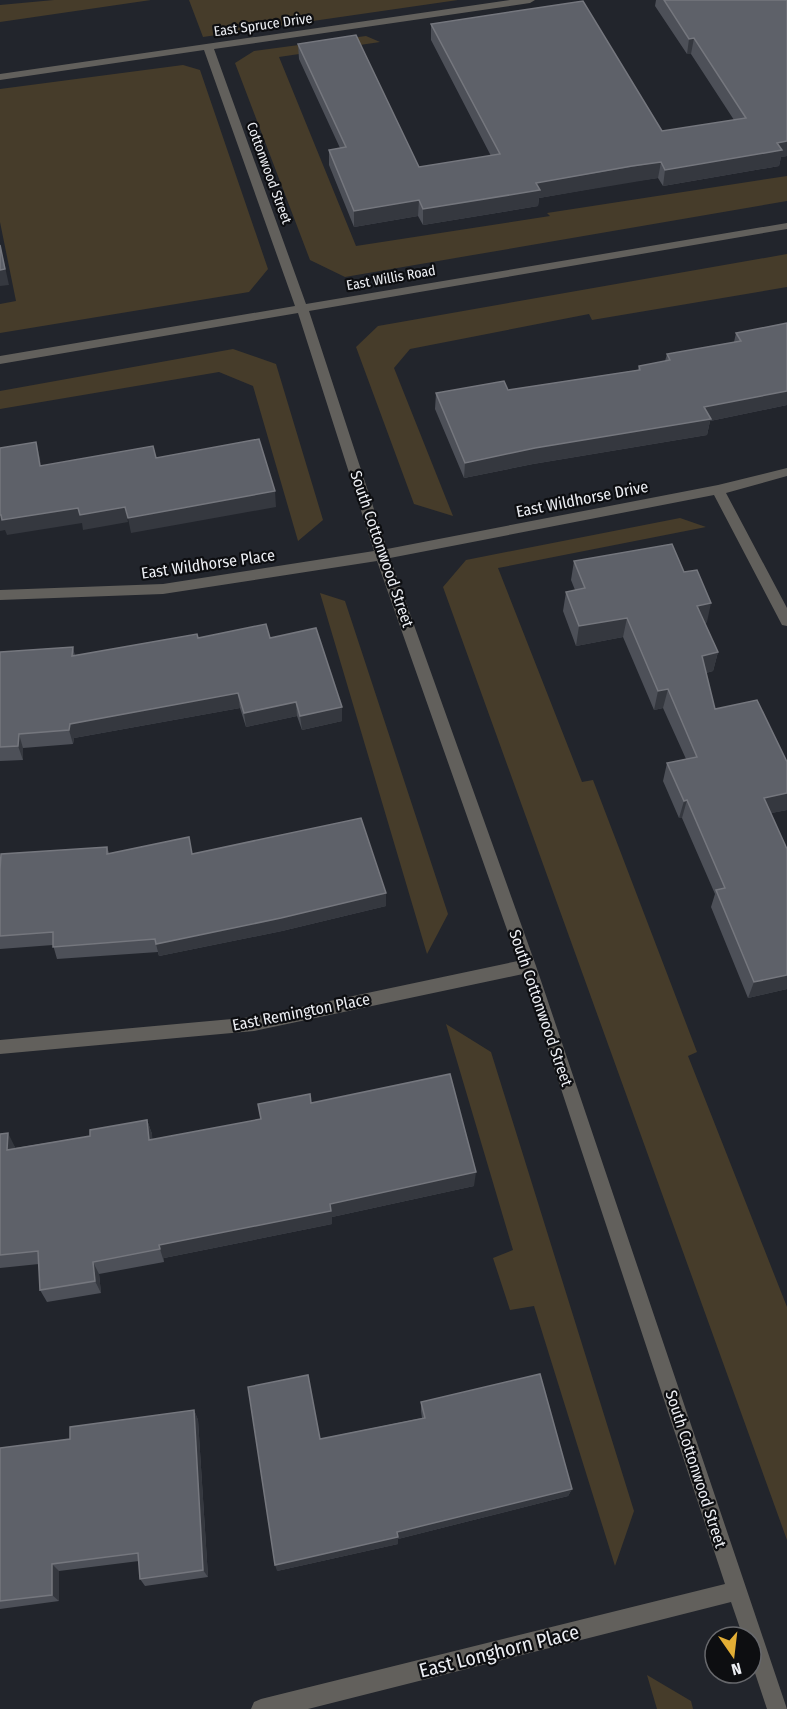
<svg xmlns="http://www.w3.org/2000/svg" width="787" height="1709" viewBox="0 0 787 1709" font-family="'Fira Sans Condensed',sans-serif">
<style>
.green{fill:#463c2a}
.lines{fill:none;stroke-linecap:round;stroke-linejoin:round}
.minor{fill:#62605c;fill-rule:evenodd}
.wall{fill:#4d5058}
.shaded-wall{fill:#35383f}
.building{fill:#5e6169;stroke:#75777e;stroke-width:1.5}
.labels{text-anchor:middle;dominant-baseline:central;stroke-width:4.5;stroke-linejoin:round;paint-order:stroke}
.far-street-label{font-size:14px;fill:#edeff4;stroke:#0d0e11}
.street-label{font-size:16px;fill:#edeff4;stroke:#0d0e11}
.near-street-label{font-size:20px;fill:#edeff4;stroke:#0d0e11}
</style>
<rect width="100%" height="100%" fill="#22252c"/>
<path class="green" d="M 54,0 L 151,0 L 0,22 L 0,5 Z
M 189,0 L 458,0 L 203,37 Z
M 366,36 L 380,42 L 279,57 L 356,246 L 550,216 L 547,213 L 787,176 L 787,201 L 345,277 L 310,260 L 235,63 L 254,51 Z
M 183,65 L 200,70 L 268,269 L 249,292 L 0,333 L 0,304 L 16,301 L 0,222 L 0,89 Z
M 787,254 L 787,287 L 592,320 L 589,314 L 410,349 L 394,368 L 453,516 L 414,504 L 356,347 L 378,326 Z
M 233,349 L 276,364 L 323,520 L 298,541 L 253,386 L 219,372 L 0,409 L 0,391 Z
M 680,518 L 706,527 L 498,568 L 582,782 L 593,780 L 697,1052 L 688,1056 L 787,1307 L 787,1540 L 443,587 L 466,560 Z
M 320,593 L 345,601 L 448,914 L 427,954 Z
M 446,1024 L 491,1052 L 634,1511 L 615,1566 L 534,1306 L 510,1310 L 493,1258 L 513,1250 Z
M 647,1675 L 691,1701 L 693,1709 L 657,1709 Z"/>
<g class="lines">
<path class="minor" d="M 510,0 L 535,0 L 530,3 L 214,49 L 306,304 L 787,223 L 787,229 L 309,311 L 387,549 L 718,485 L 787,468 L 787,476 L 726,493 L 787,608 L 787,626 L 782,625 L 714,495 L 390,558 L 536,966 L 787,1709 L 767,1709 L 751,1661 L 751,1637 L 743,1637 L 731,1602 L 308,1709 L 251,1709 L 254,1702 L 261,1699 L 725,1584 L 523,974 L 254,1031 L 0,1054 L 0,1040 L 254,1017 L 518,961 L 377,561 L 163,594 L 0,600 L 0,590 L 163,584 L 374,551 L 298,313 L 0,364 L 0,356 L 295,306 L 204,50 L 0,80 L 0,74 Z"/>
</g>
<path class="wall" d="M 656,0 L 787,0 L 787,156 L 781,157 L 779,166 L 663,186 L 658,178 L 629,182 L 539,198 L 538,206 L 423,225 L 418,216 L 354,227 L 329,165 L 329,150 L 340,148 L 299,59 L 298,44 L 419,167 L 491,156 L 431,40 L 431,24 L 662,131 L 734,120 L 691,54 L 687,54 L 655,6 Z
M 787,323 L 787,405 L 710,421 L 707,435 L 533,464 L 464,478 L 435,409 L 436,393 L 508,390 L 638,370 L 639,366 L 665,361 L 667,354 L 734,342 L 736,333 Z
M 574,561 L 707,622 L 705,623 L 718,652 L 713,671 L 706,673 L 715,709 L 787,762 L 787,810 L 771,813 L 787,989 L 748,998 L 711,907 L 715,894 L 682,818 L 679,818 L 663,781 L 667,763 L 686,759 L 663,708 L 654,710 L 623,637 L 576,646 L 563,611 L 566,592 L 575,590 L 571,580 Z
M 198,638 L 270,638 L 342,721 L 302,730 L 297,716 L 246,727 L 240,708 L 74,738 L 73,744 L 23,748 L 23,760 L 0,761 L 0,652 L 73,647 L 75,656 Z
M 107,847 L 109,853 L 193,854 L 386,906 L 282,931 L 159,956 L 158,952 L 57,959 L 53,945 L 0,949 L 0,870 Z
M 311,1103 L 474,1186 L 332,1217 L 332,1224 L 164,1258 L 164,1262 L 99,1274 L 101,1293 L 47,1302 L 40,1290 L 39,1264 L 0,1268 L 0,1134 L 15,1147 L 15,1148 L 90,1136 L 147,1120 L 152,1134 L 152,1140 L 261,1119 Z
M 421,1402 L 572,1489 L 568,1496 L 398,1539 L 398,1544 L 277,1571 L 320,1439 L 422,1418 L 421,1411 Z
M 194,1410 L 198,1420 L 208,1577 L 145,1586 L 140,1579 L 139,1561 L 59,1571 L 59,1601 L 0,1609 L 0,1448 L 70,1439 Z"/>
<path class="shaded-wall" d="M 694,38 L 691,54 L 687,54 L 689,39 Z
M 787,141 L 787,156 L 781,157 L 779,166 L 663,186 L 665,170 Z
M 661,162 L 658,178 L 539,198 L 538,206 L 423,225 L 423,209 L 536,183 Z
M 419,200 L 418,216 L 354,227 L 354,211 Z
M 0,244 L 9,285 L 0,286 Z
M 787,391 L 787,405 L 710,421 L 707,435 L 533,464 L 464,478 L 465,463 L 704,407 Z
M 36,442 L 40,458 L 43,482 L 40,466 Z
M 275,491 L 276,507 L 131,533 L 128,518 Z
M 125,507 L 128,522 L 83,530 L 82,523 L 7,535 L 5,530 L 0,531 L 0,515 L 78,508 Z
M 711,603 L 707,622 L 693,625 L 697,606 Z
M 627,618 L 623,637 L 576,646 L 579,626 Z
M 718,652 L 713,671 L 697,675 L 702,656 Z
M 668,689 L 663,708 L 654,710 L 658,691 Z
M 238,693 L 240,708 L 74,738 L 73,744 L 69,730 L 70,724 Z
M 296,702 L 297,716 L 246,727 L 244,713 Z
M 342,707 L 342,721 L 302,730 L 300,716 Z
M 19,734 L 23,748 L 23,760 L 18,746 Z
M 787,793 L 787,810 L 757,816 L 764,798 Z
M 687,800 L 682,818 L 679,818 L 684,801 Z
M 386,893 L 386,906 L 282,931 L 159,956 L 156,944 Z
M 787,975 L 787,989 L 748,998 L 754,982 Z
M 147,1120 L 152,1134 L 154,1154 L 149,1140 Z
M 8,1133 L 15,1147 L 15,1163 L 7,1150 Z
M 476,1172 L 474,1186 L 332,1217 L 332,1224 L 164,1258 L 164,1262 L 160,1249 L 159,1245 L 330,1204 Z
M 93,1262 L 99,1274 L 101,1293 L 95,1281 Z
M 194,1410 L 198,1420 L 208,1577 L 203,1570 Z
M 572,1489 L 568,1496 L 398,1539 L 398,1544 L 277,1571 L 275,1565 L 397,1532 Z
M 52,1564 L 59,1571 L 59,1601 L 52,1595 Z"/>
<path class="building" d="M 664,0 L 787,0 L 787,141 L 777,143 L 782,150 L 665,170 L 661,162 L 632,166 L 536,183 L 540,190 L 423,209 L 419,200 L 354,211 L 329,150 L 346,147 L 298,44 L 356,35 L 419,167 L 500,154 L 431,24 L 583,1 L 662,131 L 746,118 L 694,38 L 689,39 Z
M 0,245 L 5,269 L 0,270 Z
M 787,323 L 787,391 L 704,407 L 711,419 L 535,448 L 465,463 L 436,393 L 504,381 L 508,390 L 640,370 L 639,366 L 670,360 L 667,354 L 741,341 L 736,333 Z
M 259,439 L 275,491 L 128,518 L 125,507 L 80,515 L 78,508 L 2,520 L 1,515 L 0,515 L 0,448 L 36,442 L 40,466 L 153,446 L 156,458 Z
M 672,544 L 684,572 L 697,570 L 711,603 L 697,606 L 718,652 L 702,656 L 715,709 L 757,700 L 787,762 L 787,793 L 764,798 L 787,849 L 787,975 L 754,982 L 716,890 L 725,888 L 687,800 L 684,801 L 667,763 L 697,757 L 668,689 L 658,691 L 627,618 L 579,626 L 566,592 L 585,588 L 574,561 Z
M 266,624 L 270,638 L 316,628 L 342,707 L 300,716 L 296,702 L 244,713 L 238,693 L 70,724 L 69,730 L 19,734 L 18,746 L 0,747 L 0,652 L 73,647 L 72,656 L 197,634 L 198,638 Z
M 361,818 L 386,893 L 281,918 L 156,944 L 155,939 L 53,947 L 53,932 L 0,936 L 0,870 L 1,854 L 107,847 L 107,854 L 189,837 L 192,854 Z
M 450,1074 L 476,1172 L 330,1204 L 331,1211 L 159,1245 L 160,1249 L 93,1262 L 95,1281 L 40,1290 L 38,1251 L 0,1255 L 0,1134 L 8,1133 L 7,1150 L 90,1136 L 90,1130 L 147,1120 L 149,1140 L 261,1119 L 258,1104 L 310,1094 L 311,1103 Z
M 540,1374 L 572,1489 L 397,1532 L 398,1537 L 275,1565 L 248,1387 L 308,1375 L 320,1439 L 425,1418 L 421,1402 Z
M 194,1410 L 203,1570 L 140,1579 L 138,1553 L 52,1564 L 52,1595 L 0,1601 L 0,1448 L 70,1439 L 70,1427 Z"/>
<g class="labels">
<g class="far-street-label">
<text transform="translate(263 25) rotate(-8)">East Spruce Drive</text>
<text transform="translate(269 173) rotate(70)">Cottonwood Street</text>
<text transform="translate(391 278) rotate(-10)">East Willis Road</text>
</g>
<g class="street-label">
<text transform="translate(582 499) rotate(-11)">East Wildhorse Drive</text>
<text transform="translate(382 549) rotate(71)">South Cottonwood Street</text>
<text transform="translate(208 564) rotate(-8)">East Wildhorse Place</text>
<text transform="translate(541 1008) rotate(71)">South Cottonwood Street</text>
<text transform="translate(301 1012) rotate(-11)">East Remington Place</text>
<text transform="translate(696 1469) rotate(72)">South Cottonwood Street</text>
</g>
<g class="near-street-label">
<text transform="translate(499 1651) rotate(-14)">East Longhorn Place</text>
</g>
</g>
<g transform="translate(733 1655) rotate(166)"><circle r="28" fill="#0d0e11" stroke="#67686c" stroke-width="1.5"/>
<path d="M0-4.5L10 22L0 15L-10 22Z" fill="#e3ae35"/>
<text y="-9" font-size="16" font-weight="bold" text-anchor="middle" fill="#edeff4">N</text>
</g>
</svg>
